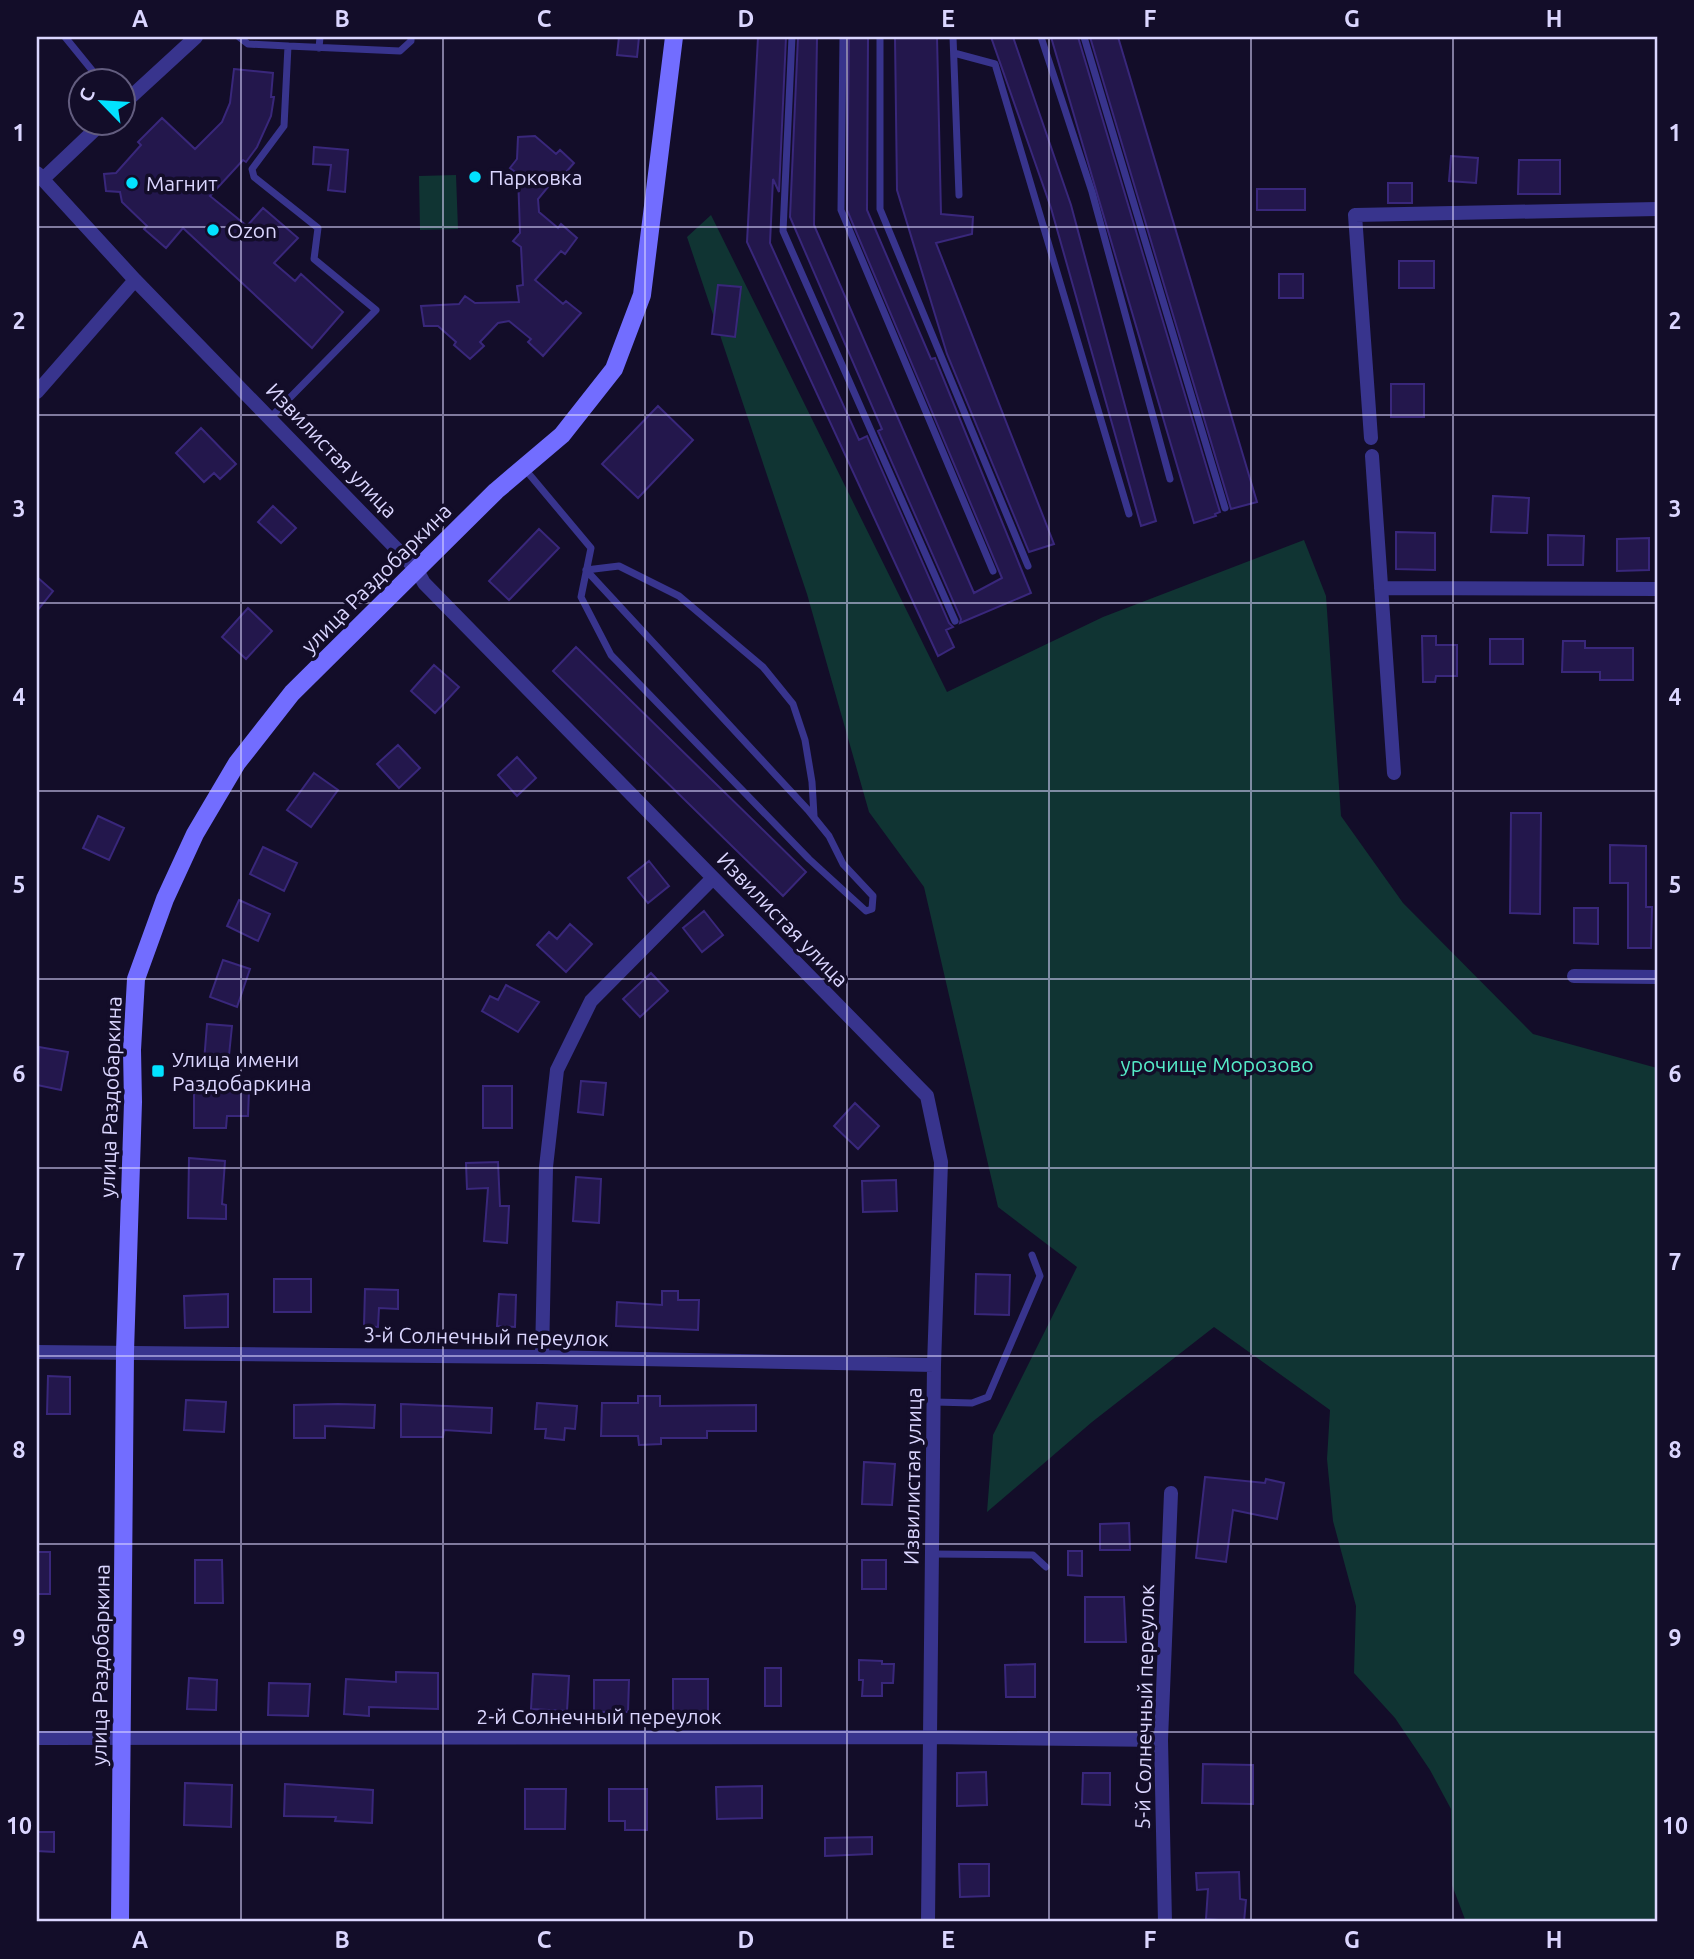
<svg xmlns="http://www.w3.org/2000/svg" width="1694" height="1959" viewBox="0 0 1694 1959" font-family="Ubuntu,sans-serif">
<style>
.green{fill:#103433}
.building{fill:#23174c;stroke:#39277b;stroke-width:2}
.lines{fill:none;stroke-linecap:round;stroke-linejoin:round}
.lane{stroke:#38348d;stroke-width:7}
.street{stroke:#38348d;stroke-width:14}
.secondary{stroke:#726dff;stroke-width:18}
.grid{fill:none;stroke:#dbd6ff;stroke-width:2;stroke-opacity:0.55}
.poi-dot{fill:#02e2ff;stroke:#130d29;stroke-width:2.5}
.labels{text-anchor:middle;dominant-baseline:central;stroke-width:7;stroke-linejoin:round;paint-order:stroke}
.poi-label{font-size:21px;fill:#dbd6ff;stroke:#130d29;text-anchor:start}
.street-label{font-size:21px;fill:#dbd6ff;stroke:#130d29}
.park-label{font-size:21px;fill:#55ecc8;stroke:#130d29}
.neatline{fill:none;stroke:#dbd6ff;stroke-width:2.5}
.grid-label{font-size:23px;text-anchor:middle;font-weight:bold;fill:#dbd6ff}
</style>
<rect width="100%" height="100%" fill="#130d29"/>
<path class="green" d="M 456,175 L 458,229 L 420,230 L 419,176 Z
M 711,215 L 947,692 L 1103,617 L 1304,540 L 1326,596 L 1341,816 L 1403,903 L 1533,1034 L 1657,1068 L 1657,1922 L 1466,1922 L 1452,1885 L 1451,1809 L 1430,1770 L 1395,1718 L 1354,1673 L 1356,1606 L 1333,1521 L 1327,1459 L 1330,1410 L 1214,1327 L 1092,1422 L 987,1512 L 993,1435 L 1077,1267 L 998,1207 L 924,887 L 869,812 L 807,594 L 687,237 Z"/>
<path class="building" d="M 619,37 L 639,37 L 637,57 L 617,55 Z
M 758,37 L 786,37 L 779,192 L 773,179 L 770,243 L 859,440 L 867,436 L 949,623 L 953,627 L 946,630 L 954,647 L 938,656 L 747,242 Z
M 798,37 L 817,37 L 814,225 L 974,593 L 1002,578 L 847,210 L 849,37 L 868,37 L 867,210 L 931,359 L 935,358 L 1031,593 L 960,623 L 961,619 L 878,431 L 882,429 L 790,217 Z
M 895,37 L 937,37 L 941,214 L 973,217 L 972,234 L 936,243 L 1054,544 L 1029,552 L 947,354 L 897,190 Z
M 991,37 L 1013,37 L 1071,205 L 1156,521 L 1141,526 L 1051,208 Z
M 1051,37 L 1078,37 L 1220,512 L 1215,514 L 1216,516 L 1194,523 Z
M 1090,37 L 1118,37 L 1257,502 L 1231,509 Z
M 234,69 L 273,73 L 271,97 L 274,97 L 271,116 L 257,147 L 246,162 L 243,160 L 210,196 L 247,226 L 263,208 L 298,238 L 274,263 L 295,281 L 301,274 L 343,312 L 312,348 L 183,228 L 166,248 L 144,229 L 147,226 L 122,202 L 120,192 L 106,191 L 104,174 L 116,173 L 141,145 L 138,142 L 162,118 L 195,149 L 222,122 L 230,103 Z
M 535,136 L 556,154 L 560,150 L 574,163 L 560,179 L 557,176 L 538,199 L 539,212 L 558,228 L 561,224 L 577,238 L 565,254 L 561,251 L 535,280 L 563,304 L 566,301 L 581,313 L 543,356 L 528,342 L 531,339 L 509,321 L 498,323 L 480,342 L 484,346 L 470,359 L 454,345 L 456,342 L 438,326 L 424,326 L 421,306 L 459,304 L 465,296 L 475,303 L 519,302 L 517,286 L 523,285 L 521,247 L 513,241 L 520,233 L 518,174 L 510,168 L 517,159 L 518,137 Z
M 314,147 L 348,150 L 345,192 L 328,190 L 331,165 L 313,164 Z
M 1451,156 L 1478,158 L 1476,183 L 1449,181 Z
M 1519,160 L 1560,160 L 1560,194 L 1518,194 Z
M 1388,183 L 1412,183 L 1412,203 L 1388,203 Z
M 1257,189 L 1305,189 L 1305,210 L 1257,210 Z
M 1399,261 L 1434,261 L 1434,288 L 1399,288 Z
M 1279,274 L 1303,274 L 1303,298 L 1279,298 Z
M 718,285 L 741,287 L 735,337 L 712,334 Z
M 1391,384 L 1424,384 L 1424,417 L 1391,417 Z
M 658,406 L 693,440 L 638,498 L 602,464 Z
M 201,428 L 236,464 L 220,479 L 214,473 L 204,482 L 176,453 Z
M 1493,496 L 1529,498 L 1527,533 L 1491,532 Z
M 273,506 L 296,528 L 281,543 L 258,522 Z
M 539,529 L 559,548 L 509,600 L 489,581 Z
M 1396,532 L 1435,533 L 1435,570 L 1396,569 Z
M 1548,535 L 1584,536 L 1583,565 L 1548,565 Z
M 1649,538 L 1649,570 L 1617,571 L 1617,539 Z
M 37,577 L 53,591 L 37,611 Z
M 248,608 L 272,631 L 246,659 L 222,637 Z
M 1422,636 L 1436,636 L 1436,645 L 1457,645 L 1457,676 L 1436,676 L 1435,682 L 1423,682 Z
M 1490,639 L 1523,639 L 1523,664 L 1490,664 Z
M 1563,641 L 1585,641 L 1585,648 L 1633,648 L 1633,680 L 1600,680 L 1600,672 L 1562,672 Z
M 576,647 L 806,872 L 783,896 L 553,671 Z
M 434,665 L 459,687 L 435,713 L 411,691 Z
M 398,745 L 420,768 L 399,788 L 377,764 Z
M 517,757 L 536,778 L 517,796 L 498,775 Z
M 314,773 L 338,790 L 311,827 L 287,810 Z
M 1511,813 L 1541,813 L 1540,914 L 1510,913 Z
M 98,816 L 124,828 L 109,860 L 83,848 Z
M 1610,845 L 1646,846 L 1646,907 L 1652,907 L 1651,948 L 1628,948 L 1628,883 L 1610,883 Z
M 263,847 L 297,863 L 284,891 L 250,874 Z
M 649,861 L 669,886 L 648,903 L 628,878 Z
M 239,900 L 270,914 L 258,941 L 227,926 Z
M 1574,908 L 1598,908 L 1598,944 L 1574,943 Z
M 704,911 L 723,935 L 702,952 L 683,928 Z
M 570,924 L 592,944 L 566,972 L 537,945 L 549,932 L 557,939 Z
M 223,960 L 250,969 L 237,1007 L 210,997 Z
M 651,973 L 668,991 L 640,1017 L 623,999 Z
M 506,985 L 539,1002 L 518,1032 L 482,1011 L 490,996 L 498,1000 Z
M 207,1024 L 232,1026 L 228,1065 L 204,1062 Z
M 39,1047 L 68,1052 L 61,1090 L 37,1085 Z
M 581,1081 L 606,1083 L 603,1115 L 578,1112 Z
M 483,1086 L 512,1086 L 512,1128 L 483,1128 Z
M 194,1091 L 249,1091 L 248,1116 L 227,1116 L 226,1128 L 194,1128 Z
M 855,1103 L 879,1126 L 858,1149 L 834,1126 Z
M 189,1158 L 225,1161 L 222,1204 L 226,1205 L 226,1219 L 188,1218 Z
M 498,1162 L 500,1206 L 509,1206 L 507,1243 L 484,1241 L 488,1188 L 467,1189 L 466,1163 Z
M 576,1177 L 601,1179 L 599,1223 L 573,1221 Z
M 896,1180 L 897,1211 L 863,1212 L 862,1181 Z
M 976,1274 L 1010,1275 L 1009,1315 L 975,1314 Z
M 274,1279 L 311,1279 L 311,1312 L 274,1312 Z
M 365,1289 L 398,1290 L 398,1309 L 379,1308 L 378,1327 L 364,1326 Z
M 662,1291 L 678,1291 L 678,1300 L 699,1300 L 698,1330 L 616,1326 L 617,1302 L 662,1305 Z
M 228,1294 L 228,1327 L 185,1328 L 184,1296 Z
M 499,1294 L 516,1295 L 515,1327 L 497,1326 Z
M 48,1376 L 70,1377 L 70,1414 L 47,1414 Z
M 638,1396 L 660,1396 L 660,1406 L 756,1405 L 756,1431 L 707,1431 L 707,1438 L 661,1438 L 661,1444 L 639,1445 L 638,1436 L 601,1436 L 602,1403 L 638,1403 Z
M 186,1400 L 226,1402 L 224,1432 L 184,1430 Z
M 537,1403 L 577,1406 L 575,1429 L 565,1428 L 564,1440 L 545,1438 L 546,1429 L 535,1429 Z
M 338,1404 L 375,1405 L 374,1428 L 325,1426 L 325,1438 L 294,1438 L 294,1405 Z
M 401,1404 L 492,1408 L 491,1433 L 444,1430 L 443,1437 L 401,1437 Z
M 864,1462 L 895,1464 L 892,1505 L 862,1504 Z
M 1205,1477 L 1265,1483 L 1266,1479 L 1284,1483 L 1277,1519 L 1233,1510 L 1226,1562 L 1196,1558 Z
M 1129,1523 L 1130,1550 L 1100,1550 L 1100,1524 Z
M 1068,1551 L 1082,1551 L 1082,1576 L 1068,1575 Z
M 37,1552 L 50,1552 L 50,1594 L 37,1594 Z
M 195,1560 L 222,1560 L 223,1603 L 195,1603 Z
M 862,1560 L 886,1560 L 886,1589 L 862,1589 Z
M 1085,1597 L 1124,1597 L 1126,1642 L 1085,1642 Z
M 859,1660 L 882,1661 L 882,1664 L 894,1664 L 893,1683 L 882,1683 L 882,1696 L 862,1696 L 863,1680 L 859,1680 Z
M 1035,1664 L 1035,1697 L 1006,1697 L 1005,1665 Z
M 765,1668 L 781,1668 L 781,1706 L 765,1706 Z
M 396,1672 L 438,1673 L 438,1709 L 369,1707 L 369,1716 L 344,1714 L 346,1679 L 396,1682 Z
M 533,1674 L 569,1676 L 567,1711 L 531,1709 Z
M 189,1678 L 217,1680 L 216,1710 L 187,1709 Z
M 673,1679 L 708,1679 L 708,1712 L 673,1712 Z
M 594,1680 L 629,1680 L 628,1712 L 594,1712 Z
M 269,1683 L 310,1684 L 308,1716 L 268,1715 Z
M 1203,1764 L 1253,1765 L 1253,1804 L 1202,1803 Z
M 986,1772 L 987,1805 L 957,1806 L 957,1773 Z
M 1083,1773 L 1110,1773 L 1110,1805 L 1082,1804 Z
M 185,1783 L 232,1785 L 231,1827 L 184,1825 Z
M 285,1784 L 373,1790 L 372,1823 L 335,1821 L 336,1817 L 284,1816 Z
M 762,1786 L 762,1818 L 717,1819 L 716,1787 Z
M 525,1789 L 566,1789 L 565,1829 L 525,1829 Z
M 609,1789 L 647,1789 L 647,1830 L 625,1830 L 625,1821 L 609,1821 Z
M 37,1832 L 54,1832 L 54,1852 L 37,1851 Z
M 872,1837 L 872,1854 L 825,1856 L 825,1838 Z
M 959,1864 L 989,1864 L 989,1896 L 960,1897 Z
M 1239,1872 L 1240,1899 L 1246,1900 L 1244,1922 L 1206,1919 L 1208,1889 L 1197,1890 L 1196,1873 Z"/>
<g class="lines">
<path class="lane" d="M 65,37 L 100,80
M 239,37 L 248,44 L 288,46 L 284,126 L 252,169 L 254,177 L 318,228 L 314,259 L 376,310 L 271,417
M 792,37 L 783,231 L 955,621
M 843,37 L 841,210 L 993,571
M 880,37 L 880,209 L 1028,566
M 953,37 L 959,195
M 1041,37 L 1092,192 L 1170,479
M 1084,37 L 1225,508
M 288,46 L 400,51 L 411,41 L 411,37
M 319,48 L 320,37
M 954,53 L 995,64 L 1129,514
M 524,468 L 591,548 L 581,597 L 611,655 L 809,859 L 866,911 L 872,909 L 873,896 L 843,864 L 829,836 L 808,810 L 586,570
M 586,570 L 619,566 L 679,596 L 763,667 L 793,704 L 805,740 L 812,782 L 814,816
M 935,1402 L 972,1403 L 988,1397 L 1040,1276 L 1032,1255
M 932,1554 L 1033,1555 L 1046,1567"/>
<path class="street" d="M 122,105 L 196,37
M 37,173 L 135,280 L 417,570 L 424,583 L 927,1096 L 941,1162 L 934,1365 L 928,1922
M 43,179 L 103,122
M 37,392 L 135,280
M 1371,438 L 1355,215 L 1657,209
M 1372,456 L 1394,773
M 1381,588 L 1657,589
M 1574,976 L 1657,977
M 37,1352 L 542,1357 L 934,1365
M 542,1357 L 546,1167 L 557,1070 L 591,1001 L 713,878
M 37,1738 L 929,1737 L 1161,1740
M 1165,1922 L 1161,1740 L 1171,1493"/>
<path class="secondary" d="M 120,1922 L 125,1352 L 133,1102 L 132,1050 L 136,979 L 165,899 L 195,834 L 237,763 L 292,693 L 496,491 L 562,435 L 614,369 L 642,295 L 674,37"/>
</g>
<path class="grid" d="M 241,37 L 241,1922M 443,37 L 443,1922M 645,37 L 645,1922M 847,37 L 847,1922M 1049,37 L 1049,1922M 1251,37 L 1251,1922M 1453,37 L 1453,1922M 37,227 L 1657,227M 37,415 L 1657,415M 37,603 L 1657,603M 37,791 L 1657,791M 37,979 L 1657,979M 37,1168 L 1657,1168M 37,1356 L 1657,1356M 37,1544 L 1657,1544M 37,1732 L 1657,1732"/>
<g class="poi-dot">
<circle cx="475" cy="177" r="7"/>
<circle cx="132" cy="183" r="7"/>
<circle cx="213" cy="230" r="7"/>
<rect x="151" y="1064" width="14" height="14" rx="3.5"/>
</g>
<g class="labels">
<g class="poi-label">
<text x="489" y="177">Парковка</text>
<text x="146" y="183">Магнит</text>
<text x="227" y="230">Ozon</text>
<text x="172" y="1059">Улица имени<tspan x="172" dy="24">Раздобаркина</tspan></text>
</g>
<g class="street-label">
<text transform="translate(332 450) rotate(46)">Извилистая улица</text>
<text transform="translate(376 578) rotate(-45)">улица Раздобаркина</text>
<text transform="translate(783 919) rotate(46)">Извилистая улица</text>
<text transform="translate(110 1097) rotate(-88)">улица Раздобаркина</text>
<text transform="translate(486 1336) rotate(1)">3-й Солнечный переулок</text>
<text transform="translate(912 1476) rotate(-89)">Извилистая улица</text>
<text transform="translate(100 1665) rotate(-89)">улица Раздобаркина</text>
<text transform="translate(1144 1707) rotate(-89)">5-й Солнечный переулок</text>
<text x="599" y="1716">2-й Солнечный переулок</text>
</g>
<g class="park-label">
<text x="1217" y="1064">урочище Морозово</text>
</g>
</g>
<rect width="1694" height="1959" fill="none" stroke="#130d29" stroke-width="77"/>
<g transform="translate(102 102) rotate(295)"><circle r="33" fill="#130d29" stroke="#635d7f" stroke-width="2"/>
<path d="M0-5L12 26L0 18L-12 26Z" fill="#02e2ff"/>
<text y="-10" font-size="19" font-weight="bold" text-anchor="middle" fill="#dbd6ff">С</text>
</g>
<rect x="38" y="38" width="1618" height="1882" class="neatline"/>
<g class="grid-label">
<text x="140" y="27">A</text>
<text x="342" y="27">B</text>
<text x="544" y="27">C</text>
<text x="746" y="27">D</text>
<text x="948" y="27">E</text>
<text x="1150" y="27">F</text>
<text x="1352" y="27">G</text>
<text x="1554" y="27">H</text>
<text x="19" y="141">1</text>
<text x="1675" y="141">1</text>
<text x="19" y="329">2</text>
<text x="1675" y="329">2</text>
<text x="19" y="517">3</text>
<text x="1675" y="517">3</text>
<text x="19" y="705">4</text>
<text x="1675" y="705">4</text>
<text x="19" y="893">5</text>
<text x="1675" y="893">5</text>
<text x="19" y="1082">6</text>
<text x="1675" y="1082">6</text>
<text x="19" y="1270">7</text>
<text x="1675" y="1270">7</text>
<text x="19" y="1458">8</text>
<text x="1675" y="1458">8</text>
<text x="19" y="1646">9</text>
<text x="1675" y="1646">9</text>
<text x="19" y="1834">10</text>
<text x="1675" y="1834">10</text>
<text x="140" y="1948">A</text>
<text x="342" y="1948">B</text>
<text x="544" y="1948">C</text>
<text x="746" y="1948">D</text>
<text x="948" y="1948">E</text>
<text x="1150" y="1948">F</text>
<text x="1352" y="1948">G</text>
<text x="1554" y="1948">H</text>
</g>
</svg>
